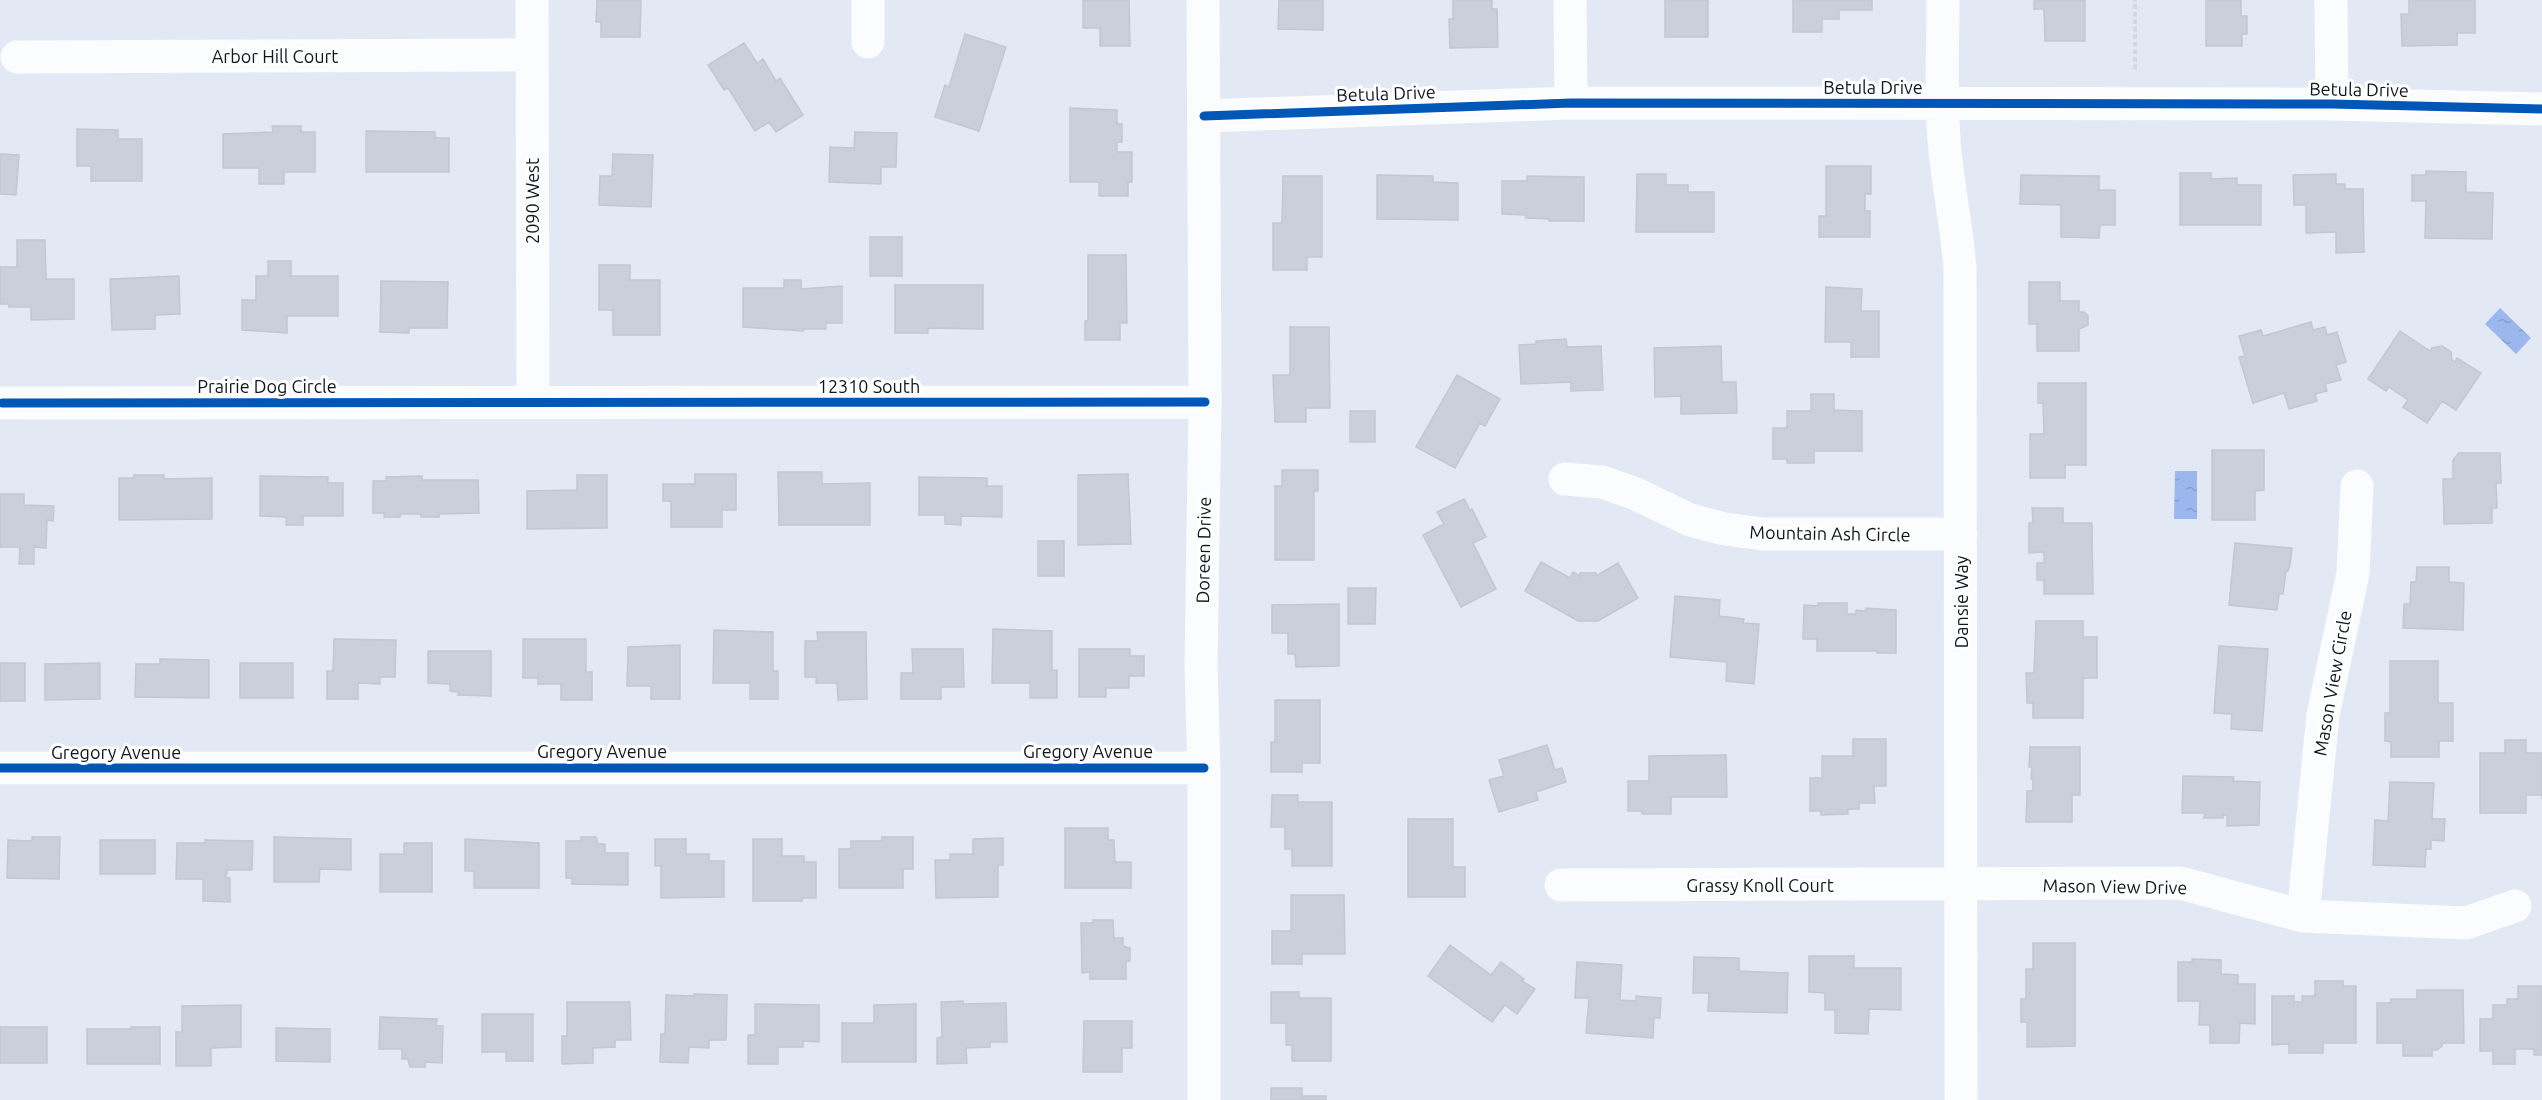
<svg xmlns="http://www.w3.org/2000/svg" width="2542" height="1100" viewBox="0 0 2542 1100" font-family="Ubuntu,sans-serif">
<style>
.water{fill:url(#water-ripples)}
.building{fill:#cacfd9;stroke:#c2c7d1;stroke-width:1.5}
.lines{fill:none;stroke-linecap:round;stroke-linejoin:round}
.path{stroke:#d5d6da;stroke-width:4;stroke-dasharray:4.5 3;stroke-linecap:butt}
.minor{stroke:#fbfcfd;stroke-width:33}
.cycleway-casing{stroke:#fff;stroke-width:13}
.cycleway{stroke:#0057b8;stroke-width:9}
.labels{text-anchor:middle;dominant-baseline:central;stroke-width:6;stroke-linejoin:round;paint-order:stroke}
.street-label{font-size:18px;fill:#11161f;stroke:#fff}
</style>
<defs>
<pattern id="water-ripples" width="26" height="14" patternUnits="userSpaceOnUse" patternTransform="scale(1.5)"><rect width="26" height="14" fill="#9cb7ed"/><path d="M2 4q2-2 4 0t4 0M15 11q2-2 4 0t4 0" fill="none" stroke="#859dcb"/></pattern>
</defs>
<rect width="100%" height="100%" fill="#e3e9f4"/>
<path class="water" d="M 2500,308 L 2531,338 L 2516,354 L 2485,324 Z
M 2175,471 L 2197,471 L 2197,519 L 2174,519 Z"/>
<path class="building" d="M 597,0 L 641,0 L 640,37 L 601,37 L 601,22 L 596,22 Z
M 1083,0 L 1129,0 L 1130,46 L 1100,46 L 1100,28 L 1083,28 Z
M 1279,0 L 1323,0 L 1323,30 L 1278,29 Z
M 1453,0 L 1492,0 L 1492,9 L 1497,9 L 1498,47 L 1450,48 L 1449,19 L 1453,19 Z
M 1665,0 L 1708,0 L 1708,37 L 1665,37 Z
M 1793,0 L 1872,0 L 1872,10 L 1839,10 L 1839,19 L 1822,19 L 1822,32 L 1793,32 Z
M 2034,0 L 2085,0 L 2085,41 L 2045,41 L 2044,9 L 2034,9 Z
M 2206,0 L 2241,0 L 2241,16 L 2247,16 L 2247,34 L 2242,34 L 2242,46 L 2206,46 Z
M 2409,0 L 2475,0 L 2475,33 L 2457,33 L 2457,45 L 2402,46 L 2401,14 L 2409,14 Z
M 965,34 L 1006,47 L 979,131 L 935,117 L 945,85 L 949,87 Z
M 744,43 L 757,63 L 763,59 L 776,81 L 780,78 L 803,115 L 776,132 L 769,122 L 755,131 L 728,88 L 724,90 L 708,65 Z
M 1070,108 L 1117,110 L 1117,124 L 1122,124 L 1122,142 L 1117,142 L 1117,152 L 1132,152 L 1132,182 L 1128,182 L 1128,196 L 1099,196 L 1099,182 L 1070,182 Z
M 272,126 L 301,126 L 301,132 L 315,132 L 315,172 L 284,172 L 284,184 L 259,184 L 259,168 L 223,168 L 223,134 L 273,132 Z
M 77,129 L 118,130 L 118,139 L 142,139 L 142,181 L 91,181 L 91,166 L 77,166 Z
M 366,131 L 435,132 L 435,138 L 449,138 L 449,172 L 366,172 Z
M 855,132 L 897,133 L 896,167 L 881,167 L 881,184 L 829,182 L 830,147 L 854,148 Z
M 0,154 L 19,155 L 16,195 L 0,194 Z
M 613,154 L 653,155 L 651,207 L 599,205 L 600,176 L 612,176 Z
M 1826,166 L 1871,166 L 1871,194 L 1865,194 L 1865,211 L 1870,211 L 1870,237 L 1819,237 L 1819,216 L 1826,216 Z
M 2426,171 L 2466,172 L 2466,192 L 2493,193 L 2492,239 L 2425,238 L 2426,201 L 2412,201 L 2412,175 L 2426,175 Z
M 2180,173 L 2211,173 L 2211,179 L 2237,178 L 2237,185 L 2261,185 L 2261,225 L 2180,225 Z
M 1637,174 L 1666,174 L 1666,185 L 1688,185 L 1688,192 L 1714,192 L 1714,232 L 1636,232 Z
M 2336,174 L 2336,184 L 2345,184 L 2345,189 L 2363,189 L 2364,252 L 2336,253 L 2336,232 L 2306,233 L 2306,205 L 2294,205 L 2293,175 Z
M 1377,175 L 1433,176 L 1433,182 L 1458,183 L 1458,220 L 1377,219 Z
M 2021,175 L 2099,176 L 2099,190 L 2115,190 L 2115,225 L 2100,225 L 2099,238 L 2061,237 L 2061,205 L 2020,204 Z
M 1283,176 L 1322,176 L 1322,257 L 1307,257 L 1307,270 L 1273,270 L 1273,223 L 1282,223 Z
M 1527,176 L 1584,177 L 1584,221 L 1549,221 L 1549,219 L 1526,218 L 1526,215 L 1502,214 L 1502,181 L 1527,181 Z
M 870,237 L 902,237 L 902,276 L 870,276 Z
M 17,240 L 45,240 L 46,279 L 74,279 L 74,319 L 31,320 L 31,307 L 9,307 L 9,304 L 0,304 L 0,267 L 17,267 Z
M 1088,255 L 1126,255 L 1127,323 L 1120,323 L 1120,340 L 1085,340 L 1085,321 L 1088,321 Z
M 268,261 L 291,261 L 291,276 L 338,276 L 338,316 L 287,316 L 287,333 L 242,330 L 242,300 L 256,300 L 256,276 L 268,276 Z
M 599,265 L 630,265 L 630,280 L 660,280 L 660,335 L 613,335 L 613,310 L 599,310 Z
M 179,276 L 180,314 L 155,315 L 155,329 L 112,330 L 110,279 Z
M 784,280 L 801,280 L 801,289 L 842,286 L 842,323 L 826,323 L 826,329 L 803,329 L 803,331 L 743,327 L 743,288 L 784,288 Z
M 381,281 L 448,282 L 447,328 L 409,328 L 409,333 L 380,332 Z
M 2029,282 L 2060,282 L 2060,301 L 2079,301 L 2079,312 L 2084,312 L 2088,316 L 2088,325 L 2079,329 L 2079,351 L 2037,351 L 2037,324 L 2029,324 Z
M 895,285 L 983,285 L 983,329 L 928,328 L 928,333 L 895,333 Z
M 1826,287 L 1862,289 L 1861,311 L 1879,311 L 1879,357 L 1851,357 L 1851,342 L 1825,342 Z
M 2311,322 L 2313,330 L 2325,327 L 2327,335 L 2337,332 L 2346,362 L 2336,365 L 2341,380 L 2325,384 L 2327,391 L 2315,394 L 2317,401 L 2289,409 L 2284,393 L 2253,403 L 2239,357 L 2245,356 L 2239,336 L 2261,330 L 2263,336 Z
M 1290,327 L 1329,327 L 1330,408 L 1306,408 L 1306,422 L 1275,422 L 1273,375 L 1290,375 Z
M 2400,331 L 2430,351 L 2432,348 L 2442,346 L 2451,352 L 2452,360 L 2455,362 L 2457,358 L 2481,373 L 2456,410 L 2442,401 L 2427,423 L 2403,407 L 2408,400 L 2389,387 L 2386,391 L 2368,379 Z
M 1566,339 L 1567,347 L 1601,346 L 1603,390 L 1571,391 L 1571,382 L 1521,384 L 1519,345 L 1536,344 L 1536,341 Z
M 1721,346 L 1722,382 L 1736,382 L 1737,413 L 1681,414 L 1681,396 L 1655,397 L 1654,348 Z
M 1457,375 L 1500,399 L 1485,426 L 1480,423 L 1455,468 L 1416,447 Z
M 2038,383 L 2086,383 L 2086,465 L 2065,465 L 2065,478 L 2030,478 L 2030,434 L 2044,434 L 2043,403 L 2038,403 Z
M 1811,394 L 1834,394 L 1834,410 L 1862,411 L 1862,451 L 1814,451 L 1814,463 L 1787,463 L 1787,459 L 1773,459 L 1773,428 L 1787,428 L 1787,411 L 1811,411 Z
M 1350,411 L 1375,411 L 1375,442 L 1350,442 Z
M 2212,450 L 2264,450 L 2264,490 L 2255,491 L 2255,520 L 2212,520 Z
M 2459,453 L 2500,453 L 2501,483 L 2496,483 L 2497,508 L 2492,508 L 2492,523 L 2444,524 L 2443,479 L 2453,479 L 2453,460 Z
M 1282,470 L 1318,470 L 1318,491 L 1314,491 L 1314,560 L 1275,560 L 1275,486 L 1282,486 Z
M 778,472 L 822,472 L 822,484 L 870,483 L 870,525 L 779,525 Z
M 695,474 L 736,474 L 736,510 L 722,510 L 722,527 L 671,527 L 671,501 L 663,501 L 663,484 L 695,484 Z
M 1128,474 L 1131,544 L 1078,545 L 1078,475 Z
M 134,475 L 164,475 L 164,479 L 212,478 L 212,519 L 119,520 L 119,478 L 134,478 Z
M 577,475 L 607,475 L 607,528 L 527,529 L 527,491 L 577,490 Z
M 260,476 L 328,477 L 328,483 L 343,483 L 343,516 L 303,516 L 303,525 L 286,525 L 286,517 L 260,516 Z
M 422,476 L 422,480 L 478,480 L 479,513 L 439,514 L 439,517 L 421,517 L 421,514 L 400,514 L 400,517 L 384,517 L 384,513 L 373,513 L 373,481 L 386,481 L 386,477 Z
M 919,477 L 987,478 L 987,486 L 1002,486 L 1002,517 L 961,516 L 961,525 L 945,524 L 945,515 L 919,515 Z
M 0,494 L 24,494 L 24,505 L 54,506 L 53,521 L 47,520 L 46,548 L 34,547 L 34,564 L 19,564 L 20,547 L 0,547 Z
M 1464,499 L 1470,510 L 1472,509 L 1486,537 L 1473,543 L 1496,589 L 1461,607 L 1423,535 L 1444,524 L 1437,512 Z
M 2032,508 L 2063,508 L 2063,523 L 2092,523 L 2093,594 L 2044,594 L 2044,580 L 2037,580 L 2037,563 L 2044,563 L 2044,552 L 2029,553 L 2029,523 L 2033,523 Z
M 1038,541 L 1064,541 L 1064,576 L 1038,576 Z
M 2235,543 L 2292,548 L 2290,565 L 2288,571 L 2286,571 L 2283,594 L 2279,594 L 2277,610 L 2229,605 Z
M 1541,562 L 1570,578 L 1573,572 L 1580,576 L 1580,573 L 1596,573 L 1596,576 L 1618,563 L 1638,598 L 1598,621 L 1578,621 L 1525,591 Z
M 2417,567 L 2449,567 L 2449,582 L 2464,583 L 2463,630 L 2403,628 L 2404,604 L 2410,604 L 2411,582 L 2416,582 Z
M 1348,588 L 1376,588 L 1375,624 L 1348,624 Z
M 1675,596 L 1720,600 L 1719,616 L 1744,619 L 1743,623 L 1759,624 L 1754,684 L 1726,681 L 1727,662 L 1670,657 Z
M 1818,603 L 1847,603 L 1847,614 L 1856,614 L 1856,610 L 1866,611 L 1866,608 L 1896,610 L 1896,653 L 1877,653 L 1877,651 L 1817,651 L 1817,639 L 1803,639 L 1804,605 L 1818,606 Z
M 1339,604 L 1339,666 L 1296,667 L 1295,654 L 1288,654 L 1288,633 L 1272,633 L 1272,605 Z
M 2036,621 L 2083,621 L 2083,637 L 2097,637 L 2097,678 L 2083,678 L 2083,718 L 2033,718 L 2033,703 L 2027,703 L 2026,673 L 2034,673 Z
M 993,629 L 1052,631 L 1052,670 L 1057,670 L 1057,698 L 1030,698 L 1030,683 L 992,683 Z
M 714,630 L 773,632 L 773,671 L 778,671 L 778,699 L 750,699 L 750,683 L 713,683 Z
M 817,632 L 866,632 L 867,699 L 838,700 L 837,683 L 816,683 L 816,677 L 805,677 L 805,641 L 818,641 Z
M 334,639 L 396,640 L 395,677 L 380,677 L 380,684 L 358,683 L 358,699 L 327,699 L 327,671 L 333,671 Z
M 523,639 L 586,639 L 586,672 L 592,672 L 592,700 L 561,700 L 561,684 L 538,684 L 538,678 L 523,678 Z
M 680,645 L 680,699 L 651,699 L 651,686 L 627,686 L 628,647 Z
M 2219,646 L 2268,649 L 2262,731 L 2231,729 L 2232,714 L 2214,713 Z
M 912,649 L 963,649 L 964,687 L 941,687 L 941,699 L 901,699 L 901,673 L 913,673 Z
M 1079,649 L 1130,649 L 1130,656 L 1144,656 L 1144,676 L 1129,676 L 1129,688 L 1106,688 L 1106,697 L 1079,697 Z
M 428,651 L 491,651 L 491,696 L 458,695 L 458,692 L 450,691 L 450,684 L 428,683 Z
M 160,659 L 209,660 L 209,698 L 135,697 L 136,664 L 160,664 Z
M 2390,661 L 2438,661 L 2438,703 L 2453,703 L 2453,741 L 2439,741 L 2439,757 L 2391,757 L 2391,742 L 2385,741 L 2385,713 L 2390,713 Z
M 0,663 L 25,663 L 25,701 L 0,701 Z
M 100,663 L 100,699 L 45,700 L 45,664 Z
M 240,663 L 293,663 L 293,698 L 240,698 Z
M 1275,700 L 1320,700 L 1320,763 L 1302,763 L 1302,772 L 1271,772 L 1271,742 L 1275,742 Z
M 1853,739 L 1886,739 L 1886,786 L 1874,786 L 1875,803 L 1859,803 L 1859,809 L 1848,809 L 1848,814 L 1821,815 L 1821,811 L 1810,811 L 1810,778 L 1822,778 L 1822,756 L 1853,756 Z
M 2505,740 L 2526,740 L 2526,753 L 2542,753 L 2542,799 L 2542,795 L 2526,795 L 2526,813 L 2480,813 L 2480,753 L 2505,753 Z
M 1547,745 L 1555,770 L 1562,768 L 1566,782 L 1536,792 L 1538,800 L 1499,812 L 1489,780 L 1504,776 L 1499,760 Z
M 2030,747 L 2080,747 L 2080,795 L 2072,795 L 2072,822 L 2026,822 L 2027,791 L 2033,791 L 2033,779 L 2031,779 L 2032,767 L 2029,767 Z
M 1726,755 L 1727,797 L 1671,797 L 1671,814 L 1642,814 L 1642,811 L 1628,811 L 1628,781 L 1649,781 L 1649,756 Z
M 2183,776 L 2234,777 L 2233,781 L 2260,782 L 2259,825 L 2227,826 L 2227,815 L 2223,815 L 2223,818 L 2204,818 L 2205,813 L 2182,813 Z
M 2390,782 L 2434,783 L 2432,819 L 2445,819 L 2444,841 L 2431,840 L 2431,849 L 2426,849 L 2425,867 L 2373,865 L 2375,820 L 2388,821 Z
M 1272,795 L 1298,795 L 1298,802 L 1332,802 L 1332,866 L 1292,866 L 1292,849 L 1285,849 L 1285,827 L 1271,827 Z
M 1408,819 L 1453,819 L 1453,867 L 1465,867 L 1465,897 L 1408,897 Z
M 1065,828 L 1108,828 L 1108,840 L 1114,840 L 1115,862 L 1131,862 L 1131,888 L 1065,888 Z
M 32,837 L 60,837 L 59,879 L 7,878 L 8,840 L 32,841 Z
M 274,837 L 351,839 L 351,870 L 320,869 L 319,882 L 274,882 Z
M 581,837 L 596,837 L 598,844 L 605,844 L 605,853 L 628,853 L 628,885 L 572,884 L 572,878 L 566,878 L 566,841 L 581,841 Z
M 882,837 L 913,837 L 913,869 L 903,869 L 903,888 L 839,888 L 839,849 L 851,849 L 851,841 L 882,841 Z
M 1003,838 L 1003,865 L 998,865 L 998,897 L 936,898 L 935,860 L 950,860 L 950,854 L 973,854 L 973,839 Z
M 465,839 L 539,843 L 539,888 L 474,888 L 474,871 L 465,871 Z
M 655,839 L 686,839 L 686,854 L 709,854 L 709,861 L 724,861 L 724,897 L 661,898 L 661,866 L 655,866 Z
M 753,839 L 782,839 L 782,856 L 804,856 L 804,862 L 816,862 L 816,898 L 802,898 L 802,901 L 753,901 Z
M 100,840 L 155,840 L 155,874 L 100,874 Z
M 205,840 L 253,841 L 252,870 L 227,870 L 226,878 L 230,878 L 230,902 L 203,901 L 203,879 L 176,879 L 177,843 L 205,843 Z
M 404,843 L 432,843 L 432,892 L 380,892 L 380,854 L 404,854 Z
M 1291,895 L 1344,895 L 1345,954 L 1302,954 L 1302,964 L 1272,964 L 1272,931 L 1291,931 Z
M 1093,920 L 1113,920 L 1114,938 L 1123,938 L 1123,946 L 1130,948 L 1130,961 L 1126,961 L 1126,979 L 1090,979 L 1090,972 L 1082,973 L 1081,923 L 1093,923 Z
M 2033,943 L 2075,943 L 2075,1046 L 2027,1047 L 2027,1022 L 2021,1022 L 2021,999 L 2026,999 L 2026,969 L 2033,969 Z
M 1450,945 L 1491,975 L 1501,962 L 1524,979 L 1522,981 L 1535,989 L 1517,1014 L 1505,1005 L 1492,1022 L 1428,976 Z
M 1809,956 L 1854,956 L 1854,968 L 1901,968 L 1901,1010 L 1869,1009 L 1868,1034 L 1835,1033 L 1835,1010 L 1825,1010 L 1825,993 L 1809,992 Z
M 1694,957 L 1739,958 L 1739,971 L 1788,973 L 1787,1013 L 1708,1011 L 1709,993 L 1693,993 Z
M 2192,959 L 2221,960 L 2221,974 L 2238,975 L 2238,984 L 2255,984 L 2255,1024 L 2240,1023 L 2239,1043 L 2210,1043 L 2210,1025 L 2199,1025 L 2200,1001 L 2178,1001 L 2178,962 L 2192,962 Z
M 1577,962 L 1622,965 L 1620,1000 L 1636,1001 L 1636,996 L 1661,998 L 1660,1018 L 1654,1018 L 1653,1038 L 1586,1033 L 1589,998 L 1575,998 Z
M 2315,981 L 2343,981 L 2343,986 L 2356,986 L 2356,1043 L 2323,1043 L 2323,1053 L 2289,1053 L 2289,1044 L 2272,1045 L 2272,996 L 2294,996 L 2294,1002 L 2302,1002 L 2302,996 L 2315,996 Z
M 2518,986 L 2542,986 L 2542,1055 L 2534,1055 L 2534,1049 L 2515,1049 L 2515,1064 L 2493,1064 L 2493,1051 L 2480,1051 L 2480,1019 L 2493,1019 L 2493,1005 L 2507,1005 L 2507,999 L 2518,999 Z
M 2417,990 L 2463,990 L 2464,1043 L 2442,1043 L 2442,1046 L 2437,1050 L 2432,1050 L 2432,1056 L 2403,1056 L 2403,1043 L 2377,1043 L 2377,1003 L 2391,1003 L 2391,999 L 2417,999 Z
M 1271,992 L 1299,992 L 1299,998 L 1331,998 L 1331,1061 L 1292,1061 L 1292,1045 L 1286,1045 L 1286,1023 L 1271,1023 Z
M 694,994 L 727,995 L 726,1040 L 709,1040 L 709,1048 L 689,1047 L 688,1063 L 660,1062 L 661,1034 L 665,1034 L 666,995 L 694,996 Z
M 963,1001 L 963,1004 L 1006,1003 L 1007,1042 L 990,1042 L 990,1047 L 966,1048 L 967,1063 L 937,1064 L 937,1038 L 942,1037 L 941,1002 Z
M 567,1002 L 630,1002 L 631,1040 L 615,1040 L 615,1047 L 593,1048 L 593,1063 L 562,1064 L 562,1036 L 567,1036 Z
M 755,1004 L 819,1005 L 819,1042 L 803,1041 L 803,1047 L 778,1047 L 778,1064 L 748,1064 L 748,1035 L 755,1035 Z
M 916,1004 L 916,1062 L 842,1062 L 842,1023 L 874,1023 L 874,1005 Z
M 241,1005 L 241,1047 L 211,1048 L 211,1066 L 176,1066 L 176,1032 L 182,1032 L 182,1006 Z
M 482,1014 L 533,1014 L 533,1061 L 506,1061 L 506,1052 L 482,1052 Z
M 380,1017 L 437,1019 L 436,1026 L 443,1026 L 442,1063 L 425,1062 L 425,1067 L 410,1067 L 408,1059 L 402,1059 L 402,1049 L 379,1049 Z
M 1084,1021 L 1132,1021 L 1132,1048 L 1122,1048 L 1122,1072 L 1083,1072 Z
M 0,1027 L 47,1027 L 47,1063 L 0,1063 Z
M 131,1027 L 160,1027 L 160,1064 L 87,1064 L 87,1029 L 131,1029 Z
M 276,1028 L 330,1029 L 330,1062 L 276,1061 Z
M 1271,1088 L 1302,1088 L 1302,1096 L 1326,1096 L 1326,1100 L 1271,1100 Z"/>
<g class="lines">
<path class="path" d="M 2135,69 L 2135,0"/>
<path class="minor" d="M 532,0 L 533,402
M 868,0 L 868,42
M 1203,0 L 1205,402 L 1201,666 L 1204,768 L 1204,1100
M 1570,0 L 1571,103
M 1943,0 C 1943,50 1940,102 1945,151 C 1949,191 1957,229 1960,269 L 1961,1100
M 2331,0 L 2332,104
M 17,57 L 532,55
M 1204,116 L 1571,103 L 2332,104 L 2542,109
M 2,403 L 1205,402
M 1565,479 L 1602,482 L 1636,494 L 1690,520 L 1725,529 L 1763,534 L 1961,534
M 0,768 L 1204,768
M 1561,885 L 2180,883 L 2303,916 L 2466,923 L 2515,906
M 2303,916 L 2323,715 L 2353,573 L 2357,486"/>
<g class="cycleway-casing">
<path id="cycleway" d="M 1204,116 L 1571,103 L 2332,104 L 2542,109
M 2,403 L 1205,402
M 0,768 L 1204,768"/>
</g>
<use href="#cycleway" class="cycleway"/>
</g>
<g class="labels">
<g class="street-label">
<text x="275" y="56">Arbor Hill Court</text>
<text x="1873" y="87">Betula Drive</text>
<text transform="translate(2359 89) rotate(1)">Betula Drive</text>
<text transform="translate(1386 93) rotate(-2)">Betula Drive</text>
<text transform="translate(532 201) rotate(-90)">2090 West</text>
<text x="267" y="386">Prairie Dog Circle</text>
<text x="869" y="386">12310 South</text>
<text transform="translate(1830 533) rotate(1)">Mountain Ash Circle</text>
<text transform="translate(1203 550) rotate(-89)">Doreen Drive</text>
<text transform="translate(1961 602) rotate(-90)">Dansie Way</text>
<text transform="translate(2332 683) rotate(-80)">Mason View Circle</text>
<text x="602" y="751">Gregory Avenue</text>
<text x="1088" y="751">Gregory Avenue</text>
<text x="116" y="752">Gregory Avenue</text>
<text x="1760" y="885">Grassy Knoll Court</text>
<text transform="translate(2115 886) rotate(1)">Mason View Drive</text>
</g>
</g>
</svg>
